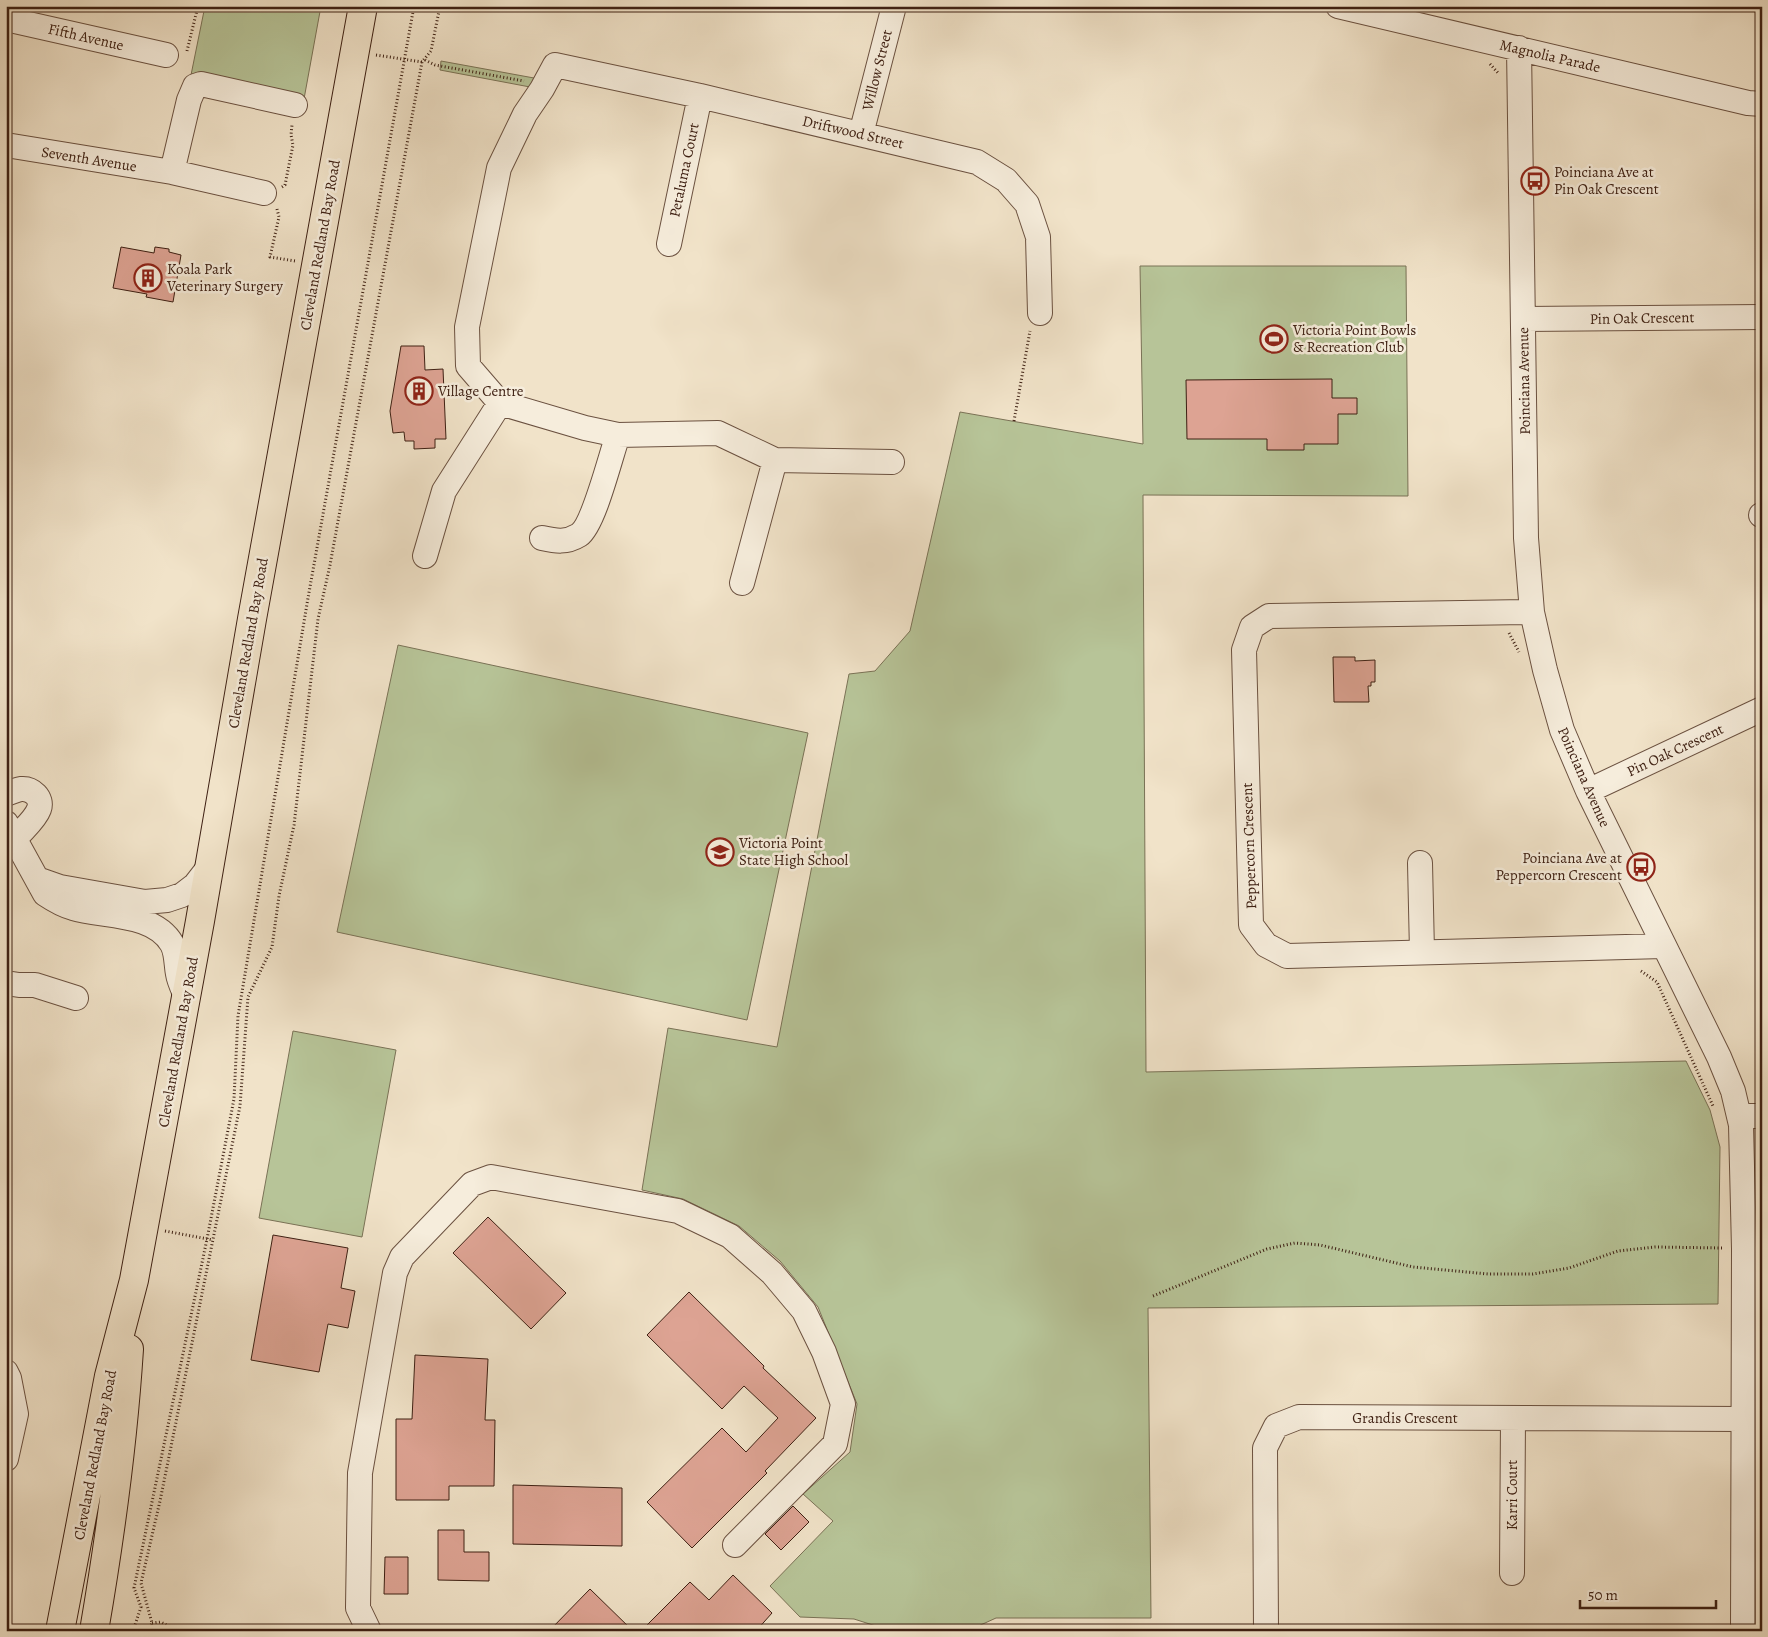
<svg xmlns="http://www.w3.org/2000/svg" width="1768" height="1637" viewBox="0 0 1768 1637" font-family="Alegreya,serif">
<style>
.green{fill:#b7c498;stroke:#7a7256}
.building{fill:#dda393;stroke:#3e2013}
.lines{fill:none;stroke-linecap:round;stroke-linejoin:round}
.minor-casing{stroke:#6b5140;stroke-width:26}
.highway-casing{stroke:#3e2013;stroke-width:30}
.path{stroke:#3e2013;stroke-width:3;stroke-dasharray:1 2.5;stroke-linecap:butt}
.minor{stroke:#f6eddc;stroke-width:24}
.highway{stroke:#f1e3c9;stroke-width:28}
.labels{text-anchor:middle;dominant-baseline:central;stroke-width:5;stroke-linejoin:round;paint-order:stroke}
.street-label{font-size:15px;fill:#3e2013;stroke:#f6eddc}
.poi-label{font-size:15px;fill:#3e2013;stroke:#f6eddc;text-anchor:start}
</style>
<rect width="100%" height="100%" fill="#f1e3c9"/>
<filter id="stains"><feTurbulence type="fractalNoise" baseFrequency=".004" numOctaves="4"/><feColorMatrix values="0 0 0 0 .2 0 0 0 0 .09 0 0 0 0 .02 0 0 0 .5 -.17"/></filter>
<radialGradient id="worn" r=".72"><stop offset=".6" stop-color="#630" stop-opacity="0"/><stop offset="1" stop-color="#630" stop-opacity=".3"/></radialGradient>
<path class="green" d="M 205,6 L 321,6 L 304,99 L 191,75 Z
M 441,61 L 534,78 L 530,87 L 440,70 Z
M 1140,266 L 1406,266 L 1408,496 L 1143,495 L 1146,1072 L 1686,1061 L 1710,1110 L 1720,1147 L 1718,1304 L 1148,1308 L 1151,1618 L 996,1618 L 974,1628 L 879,1627 L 854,1619 L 800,1617 L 770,1586 L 833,1521 L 803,1494 L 850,1452 L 857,1404 L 818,1307 L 780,1261 L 739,1226 L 683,1199 L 642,1190 L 668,1028 L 777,1047 L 849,674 L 875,671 L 910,631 L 960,412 L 1143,444 Z
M 398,645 L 808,733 L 747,1020 L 337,932 Z
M 293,1031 L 396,1050 L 362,1237 L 259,1218 Z
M 1762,1138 L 1762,1351 L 1757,1156 L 1758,1145 Z"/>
<path class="building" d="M 121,247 L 154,253 L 155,247 L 169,249 L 169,252 L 181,255 L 173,302 L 146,297 L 147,294 L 113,288 Z
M 401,346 L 424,346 L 425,370 L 443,369 L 446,439 L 435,439 L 435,448 L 414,449 L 414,441 L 405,441 L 404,432 L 393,433 L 390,411 Z
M 1332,379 L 1332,398 L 1357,398 L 1357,414 L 1338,414 L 1338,444 L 1304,444 L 1304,450 L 1267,450 L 1267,439 L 1187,439 L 1186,380 Z
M 1333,657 L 1355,657 L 1355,661 L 1375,660 L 1375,682 L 1371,682 L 1371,686 L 1368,686 L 1369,702 L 1334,702 Z
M 488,1217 L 566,1293 L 531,1329 L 453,1253 Z
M 273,1235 L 348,1248 L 341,1288 L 355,1291 L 348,1328 L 328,1324 L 319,1372 L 251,1360 Z
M 689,1292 L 764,1366 L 763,1368 L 816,1418 L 765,1471 L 767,1473 L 692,1548 L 647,1502 L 722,1428 L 746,1452 L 778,1418 L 744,1386 L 722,1409 L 647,1335 Z
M 415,1355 L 488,1359 L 485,1420 L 495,1420 L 494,1486 L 449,1486 L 449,1500 L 396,1500 L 396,1419 L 412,1419 Z
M 513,1485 L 622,1488 L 622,1546 L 513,1544 Z
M 793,1506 L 809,1522 L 781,1550 L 765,1534 Z
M 438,1530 L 464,1530 L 464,1552 L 489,1552 L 489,1581 L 438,1580 Z
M 385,1557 L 408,1557 L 408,1594 L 384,1594 Z
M 733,1575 L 772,1613 L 756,1631 L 641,1631 L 690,1582 L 709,1600 Z
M 590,1589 L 633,1631 L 549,1631 Z"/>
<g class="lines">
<g class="minor-casing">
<path id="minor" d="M 1338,6 L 1748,103 L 1762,104
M 6,19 L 166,55
M 1519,48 L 1526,538 L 1532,612 L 1545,670 L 1562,730 L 1588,791 L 1719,1057 L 1733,1091 L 1741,1125 L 1744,1249 L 1743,1631
M 861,134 L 894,6
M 6,145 L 172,172 L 264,193
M 172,172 L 189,100 L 195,86 L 201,84 L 295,105
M 669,244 L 700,96
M 1523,319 L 1762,317
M 892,462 L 775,460 L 718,433 L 618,435 L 585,428 L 500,403 L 468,366 L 467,327 L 499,168 L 525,114 L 542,89 L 555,65 L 700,96 L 977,162 L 1006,180 L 1027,204 L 1038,237 L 1040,313
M 1761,515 L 1762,515
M 542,538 C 556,541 566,543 579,535 C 594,525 611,454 618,435
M 425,556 L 444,491 L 500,403
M 742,583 L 775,460
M 1532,612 L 1269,616 L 1252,627 L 1244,650 L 1251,925 L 1266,945 L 1287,956 L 1663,946
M 1588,791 L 1762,709
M 6,794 C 11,792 16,790 21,789 C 32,788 43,798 39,809 C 35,820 22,830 15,839
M 6,823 L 45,894 C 54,900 62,905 73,908 C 103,917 154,912 172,944 C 177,953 176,964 178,974 C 179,981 183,989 186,996
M 1420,863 L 1422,952
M 40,880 L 60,887 L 145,902 L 167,900 L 182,895 L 195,885 L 209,867
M 6,983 L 19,985 L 35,985 L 76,998
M 1740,1116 L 1762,1116
M 6,1372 L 9,1378 L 16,1414 L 6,1459
M 1512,1573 L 1513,1418
M 369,1631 L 358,1608 L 360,1473 L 395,1273 L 402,1257 L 472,1184 L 491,1177 L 678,1211 L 730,1236 L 772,1273 L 804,1311 L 824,1352 L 843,1404 L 835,1444 L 735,1545
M 1266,1631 L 1265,1448 L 1276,1426 L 1299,1417 L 1743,1419"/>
</g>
<g class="highway-casing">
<path id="highway" d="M 60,1631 L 109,1376 L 134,1280 L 200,921 L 252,619 L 363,6
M 94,1631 C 110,1538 123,1443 129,1349"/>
</g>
<path class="path" d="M 187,51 L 198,6
M 376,55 L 422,62
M 425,60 L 435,65 L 524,81
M 1490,64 L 1499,74
M 282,187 L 285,185 L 293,145 L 291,135 L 292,125
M 277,209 L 279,217 L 270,257 L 295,261
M 1014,421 L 1030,331
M 1509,633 L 1519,652
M 1641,971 L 1657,982 L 1713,1106
M 165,1231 L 213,1240
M 1153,1296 L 1267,1249 L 1295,1243 L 1320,1245 L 1413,1267 L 1488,1274 L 1533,1274 L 1569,1268 L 1618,1251 L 1655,1247 L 1723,1248
M 152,1623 L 161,1622 L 177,1631
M 133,1631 L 141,1607 L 134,1588 L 207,1239 L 234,1099 L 238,1016 L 308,598 L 414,6
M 148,1631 L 152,1623 L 141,1583 L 160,1501 L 240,1106 L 248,997 L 272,947 L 279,896 L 294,825 L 318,619 L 330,565 L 422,62 L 431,51 L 440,6"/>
<use href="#minor" class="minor"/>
<use href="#highway" class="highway"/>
</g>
<defs>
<g id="bus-ring" transform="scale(1.4375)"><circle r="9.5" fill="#f6eddc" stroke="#8f2418" stroke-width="1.5"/><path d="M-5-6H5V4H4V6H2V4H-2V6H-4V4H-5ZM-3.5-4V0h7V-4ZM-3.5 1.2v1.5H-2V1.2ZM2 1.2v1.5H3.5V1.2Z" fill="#8f2418"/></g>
<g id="building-ring" transform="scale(1.4375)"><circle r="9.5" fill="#f6eddc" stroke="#8f2418" stroke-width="1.5"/><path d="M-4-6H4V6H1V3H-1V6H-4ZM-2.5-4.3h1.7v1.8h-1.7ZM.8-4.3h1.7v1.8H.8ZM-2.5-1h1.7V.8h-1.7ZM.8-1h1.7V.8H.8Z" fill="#8f2418"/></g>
<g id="stadium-ring" transform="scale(1.4375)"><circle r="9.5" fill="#f6eddc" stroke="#8f2418" stroke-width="1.5"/><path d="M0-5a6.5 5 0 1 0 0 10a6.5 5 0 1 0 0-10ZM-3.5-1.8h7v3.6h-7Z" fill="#8f2418"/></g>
<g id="school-ring" transform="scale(1.4375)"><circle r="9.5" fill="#f6eddc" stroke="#8f2418" stroke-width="1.5"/><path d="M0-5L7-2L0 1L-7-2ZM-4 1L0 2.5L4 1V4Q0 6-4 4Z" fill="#8f2418"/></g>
</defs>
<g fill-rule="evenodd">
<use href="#bus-ring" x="1535" y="181"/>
<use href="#building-ring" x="148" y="278"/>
<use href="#stadium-ring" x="1274" y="339"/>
<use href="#building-ring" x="419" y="391"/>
<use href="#school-ring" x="720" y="852"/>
<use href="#bus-ring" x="1641" y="867"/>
</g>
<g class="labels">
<g class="street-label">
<text transform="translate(86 37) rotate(13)">Fifth Avenue</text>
<text transform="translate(1550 56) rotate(13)">Magnolia Parade</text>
<text transform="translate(877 70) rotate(-76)">Willow Street</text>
<text transform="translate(853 132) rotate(13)">Driftwood Street</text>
<text transform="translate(89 159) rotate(9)">Seventh Avenue</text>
<text transform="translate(684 170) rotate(-78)">Petaluma Court</text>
<text transform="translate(320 245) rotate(-80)">Cleveland Redland Bay Road</text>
<text transform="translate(1642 318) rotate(-1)">Pin Oak Crescent</text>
<text transform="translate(1524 381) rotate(-91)">Poinciana Avenue</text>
<text transform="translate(248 643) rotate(-80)">Cleveland Redland Bay Road</text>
<text transform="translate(1675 750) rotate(-25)">Pin Oak Crescent</text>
<text transform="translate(1584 777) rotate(66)">Poinciana Avenue</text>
<text transform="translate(1249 846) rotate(-92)">Peppercorn Crescent</text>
<text transform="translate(178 1042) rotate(-80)">Cleveland Redland Bay Road</text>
<text x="1405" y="1418">Grandis Crescent</text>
<text transform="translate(95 1455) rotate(-79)">Cleveland Redland Bay Road</text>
<text transform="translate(1512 1495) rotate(-90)">Karri Court</text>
</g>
<g class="poi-label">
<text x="1554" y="172">Poinciana Ave at<tspan x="1554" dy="17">Pin Oak Crescent</tspan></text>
<text x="167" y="269">Koala Park<tspan x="167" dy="17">Veterinary Surgery</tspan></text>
<text x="1293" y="330">Victoria Point Bowls<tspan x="1293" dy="17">&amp; Recreation Club</tspan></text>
<text x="438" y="391">Village Centre</text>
<text x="739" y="843">Victoria Point<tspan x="739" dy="17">State High School</tspan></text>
<text x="1622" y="858" text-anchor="end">Poinciana Ave at<tspan x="1622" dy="17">Peppercorn Crescent</tspan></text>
</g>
</g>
<rect width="1768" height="1637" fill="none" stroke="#f1e3c9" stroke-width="25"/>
<rect x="8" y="8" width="1753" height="1622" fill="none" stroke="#3e2013" stroke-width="2.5"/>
<rect x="12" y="12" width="1743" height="1612" fill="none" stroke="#3e2013"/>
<path d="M1580 1600v8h136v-8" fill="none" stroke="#3e2013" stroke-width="2.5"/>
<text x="1588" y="1600" font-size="15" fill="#3e2013" stroke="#f6eddc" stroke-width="4" paint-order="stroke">50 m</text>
<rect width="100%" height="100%" filter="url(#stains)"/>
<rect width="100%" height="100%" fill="url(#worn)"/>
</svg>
